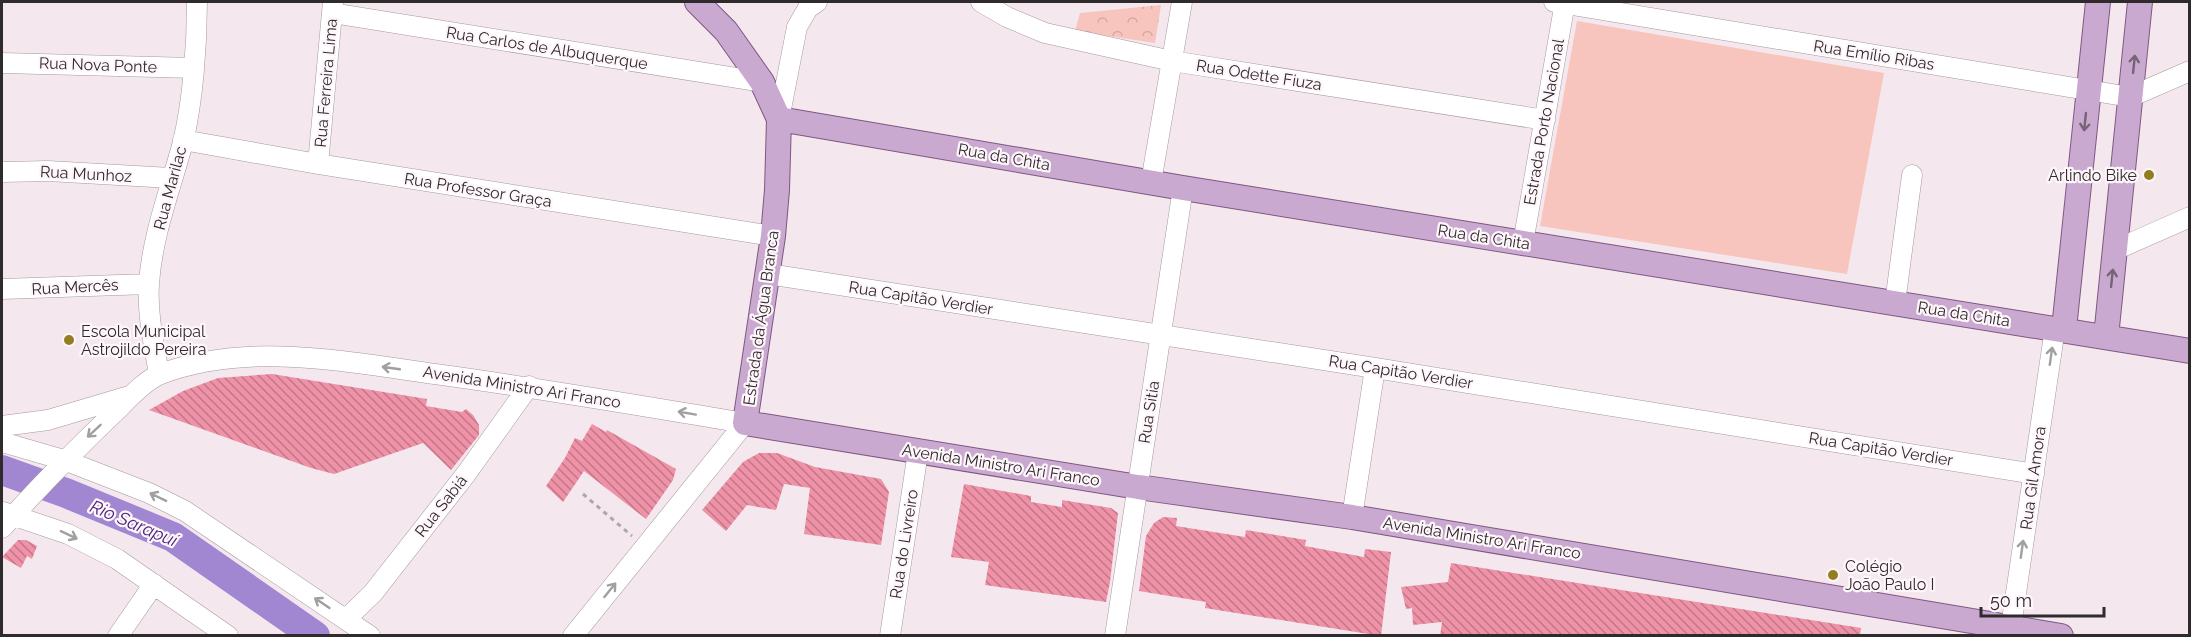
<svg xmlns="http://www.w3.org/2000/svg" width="2191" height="637" viewBox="0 0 2191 637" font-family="Raleway,sans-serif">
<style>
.grass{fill:#f7c5bd}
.park{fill:url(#park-crowns)}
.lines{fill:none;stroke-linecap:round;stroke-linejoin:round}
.river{stroke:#a186d2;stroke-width:30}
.building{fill:url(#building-back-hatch)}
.minor-casing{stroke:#a4989f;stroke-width:21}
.major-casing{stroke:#7d5882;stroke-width:26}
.path{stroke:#b1a6ac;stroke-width:3;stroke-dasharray:4.5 4.5;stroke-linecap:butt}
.minor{stroke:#fff;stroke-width:20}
.major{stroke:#caa9d0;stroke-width:24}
.oneway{stroke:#756376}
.oneway2{stroke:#a19fa0}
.poi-dot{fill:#947c23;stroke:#fef6fa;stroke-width:2}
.labels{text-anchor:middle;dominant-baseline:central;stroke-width:4.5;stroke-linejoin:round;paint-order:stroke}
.street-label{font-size:16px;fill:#2f2a2c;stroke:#fef6fa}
.poi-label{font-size:16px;fill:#2f2a2c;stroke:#fef6fa;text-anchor:start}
.water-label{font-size:18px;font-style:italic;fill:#4e257f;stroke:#fef6fa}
</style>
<defs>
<pattern id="park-crowns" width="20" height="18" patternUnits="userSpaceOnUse" patternTransform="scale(1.5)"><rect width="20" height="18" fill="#f7c5bd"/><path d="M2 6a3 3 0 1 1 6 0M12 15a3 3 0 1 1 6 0" fill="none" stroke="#d4a9a3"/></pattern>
<pattern id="building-back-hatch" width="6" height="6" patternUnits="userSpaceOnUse" patternTransform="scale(1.5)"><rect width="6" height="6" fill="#ef92a7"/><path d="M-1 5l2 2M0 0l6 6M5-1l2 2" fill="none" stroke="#c27788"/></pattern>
</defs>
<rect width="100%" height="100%" fill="#f5e7ee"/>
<path class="grass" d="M 1577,21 L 1884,73 L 1847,274 L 1540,226 Z"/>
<path class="park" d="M 1161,5 L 1155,43 L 1075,31 L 1080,13 Z"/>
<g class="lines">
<path class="river" d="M 2,470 L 66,493 L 173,537 L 315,636"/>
</g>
<path class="building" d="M 272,374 L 427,399 L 426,406 L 462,412 L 466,409 L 473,415 L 479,425 L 479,435 L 451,470 L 423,443 L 334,474 L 311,468 L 149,410 L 183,391 L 218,378 Z
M 592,424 L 606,432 L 607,430 L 676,469 L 673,480 L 646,519 L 584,471 L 563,502 L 546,486 L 565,458 L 575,438 L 582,441 Z
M 759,453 L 777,453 L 815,467 L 881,479 L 889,492 L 881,545 L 804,534 L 810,488 L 784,484 L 776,510 L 747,505 L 726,531 L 702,510 L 743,462 Z
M 964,484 L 1031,496 L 1031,502 L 1062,507 L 1062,500 L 1111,508 L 1118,513 L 1110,582 L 1106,602 L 985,585 L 989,562 L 951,557 Z
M 1163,517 L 1177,518 L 1176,526 L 1245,537 L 1246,530 L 1306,540 L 1305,546 L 1364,557 L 1365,549 L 1391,552 L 1381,636 L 1205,608 L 1206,602 L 1139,591 L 1146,536 L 1154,523 Z
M 18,540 L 26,540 L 37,546 L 32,559 L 27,556 L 21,568 L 2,557 Z
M 1451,563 L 1861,628 L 1860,636 L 1440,636 L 1442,622 L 1413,625 L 1412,608 L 1406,609 L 1401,587 L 1448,582 Z"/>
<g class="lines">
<g class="minor-casing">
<path id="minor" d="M 981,2 L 1007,17 L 1045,33 L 1172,61 L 1545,120
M 1554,2 L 2130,97 L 2190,71
M 332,13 L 762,82
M 2,63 L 194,68
M 779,119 L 797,27 L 808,8 L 817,2
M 183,140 L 318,164 L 773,236
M 318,164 L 333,2
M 2,172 L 48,171 L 171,178
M 1151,182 L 1182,2
M 1523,243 L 1565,2
M 2115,250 L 2190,217
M 768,274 L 1375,368 L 2034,474
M 2,289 L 149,284
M 1895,303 L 1912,175
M 159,374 C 154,345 147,314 149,284 C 152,235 171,188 183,142 C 193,100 197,45 197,2
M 2,426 L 48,420 L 129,396
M 2,442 L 64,460 L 149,493 L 185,511 L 370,636
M 3,512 L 68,534 L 117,559 L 228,636
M 1352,517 L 1375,368
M 2,528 C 38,488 76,449 116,411 C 127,400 146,379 161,374 C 248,341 347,362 435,374 C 539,388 642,406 745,423 L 573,636
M 346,619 L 373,593 L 466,474 L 529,386
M 2011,627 L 2055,328
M 118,636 L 154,584
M 890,636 L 918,452
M 1115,636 L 1183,188"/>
</g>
<g class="major-casing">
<path id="major" d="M 697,2 L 726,31 L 762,82 L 779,119 L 777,190 L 773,236 L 745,423 L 1138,487 L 1352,517 L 2061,636
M 779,119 L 1183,188 L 2190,351
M 2064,329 L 2098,2
M 2106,337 L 2140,2"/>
</g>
<path class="path" d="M 583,494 L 632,536"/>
<use href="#minor" class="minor"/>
<use href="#major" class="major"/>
</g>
<defs><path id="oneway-shaft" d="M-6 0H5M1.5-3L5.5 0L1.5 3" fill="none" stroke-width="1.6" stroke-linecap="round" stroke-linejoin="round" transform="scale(1.5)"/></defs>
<g class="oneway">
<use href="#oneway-shaft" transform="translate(2134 64) rotate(-84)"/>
<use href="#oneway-shaft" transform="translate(2085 122) rotate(96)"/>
<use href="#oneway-shaft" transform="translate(2112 278) rotate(-84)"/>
</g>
<g class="oneway2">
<use href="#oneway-shaft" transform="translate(2051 356) rotate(-82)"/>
<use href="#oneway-shaft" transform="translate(391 368) rotate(-172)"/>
<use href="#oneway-shaft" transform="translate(687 413) rotate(-170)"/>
<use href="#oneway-shaft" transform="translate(94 431) rotate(137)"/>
<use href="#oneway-shaft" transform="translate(158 497) rotate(-154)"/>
<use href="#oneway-shaft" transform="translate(69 535) rotate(25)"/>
<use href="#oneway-shaft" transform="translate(2022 549) rotate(-82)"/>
<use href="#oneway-shaft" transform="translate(610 590) rotate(-51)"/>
<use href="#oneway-shaft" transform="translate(322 603) rotate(-146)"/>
</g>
<g class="poi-dot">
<circle cx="2149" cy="175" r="6"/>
<circle cx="69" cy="340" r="6"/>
<circle cx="1833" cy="575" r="6"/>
</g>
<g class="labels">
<g class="street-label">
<text transform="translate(547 48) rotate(9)">Rua Carlos de Albuquerque</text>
<text transform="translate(1874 55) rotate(9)">Rua Emílio Ribas</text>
<text transform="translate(98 65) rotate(2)">Rua Nova Ponte</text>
<text transform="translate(1259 75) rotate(9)">Rua Odette Fiuza</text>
<text transform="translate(326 83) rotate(-85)">Rua Ferreira Lima</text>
<text transform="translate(1544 122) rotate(-80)">Estrada Porto Nacional</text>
<text transform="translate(1004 157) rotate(10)">Rua da Chita</text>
<text transform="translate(86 174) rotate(3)">Rua Munhoz</text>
<text transform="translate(170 188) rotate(-75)">Rua Marilac</text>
<text transform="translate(478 190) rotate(9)">Rua Professor Graça</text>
<text transform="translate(1484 237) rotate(9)">Rua da Chita</text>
<text transform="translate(75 287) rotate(-3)">Rua Mercês</text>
<text transform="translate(921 298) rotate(9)">Rua Capitão Verdier</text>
<text transform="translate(1964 314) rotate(9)">Rua da Chita</text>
<text transform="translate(761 318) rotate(-82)">Estrada da Água Branca</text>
<text transform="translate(1401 372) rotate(9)">Rua Capitão Verdier</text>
<text transform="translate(522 387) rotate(9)">Avenida Ministro Ari Franco</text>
<text transform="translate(1149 412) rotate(-81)">Rua Sitia</text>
<text transform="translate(1881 449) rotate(9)">Rua Capitão Verdier</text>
<text transform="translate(1001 465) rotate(9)">Avenida Ministro Ari Franco</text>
<text transform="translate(2033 478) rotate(-82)">Rua Gil Amora</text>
<text transform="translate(441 506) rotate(-52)">Rua Sabiá</text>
<text transform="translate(1482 538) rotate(9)">Avenida Ministro Ari Franco</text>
<text transform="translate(904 544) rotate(-81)">Rua do Livreiro</text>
</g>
<g class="poi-label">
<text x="2137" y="175" text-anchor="end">Arlindo Bike</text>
<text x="81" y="331">Escola Municipal<tspan x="81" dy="18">Astrojildo Pereira</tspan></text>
<text x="1845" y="566">Colégio<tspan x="1845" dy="18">João Paulo I</tspan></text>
</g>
<g class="water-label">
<text transform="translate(134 523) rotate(23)">Rio Sarapuí</text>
</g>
</g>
<rect width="2191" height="637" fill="none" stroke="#2f2a2c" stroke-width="6"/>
<path d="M1981 607v9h123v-9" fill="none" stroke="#2f2a2c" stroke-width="3"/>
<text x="1990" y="607" font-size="18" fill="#2f2a2c" stroke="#fef6fa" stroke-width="4.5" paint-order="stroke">50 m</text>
</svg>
